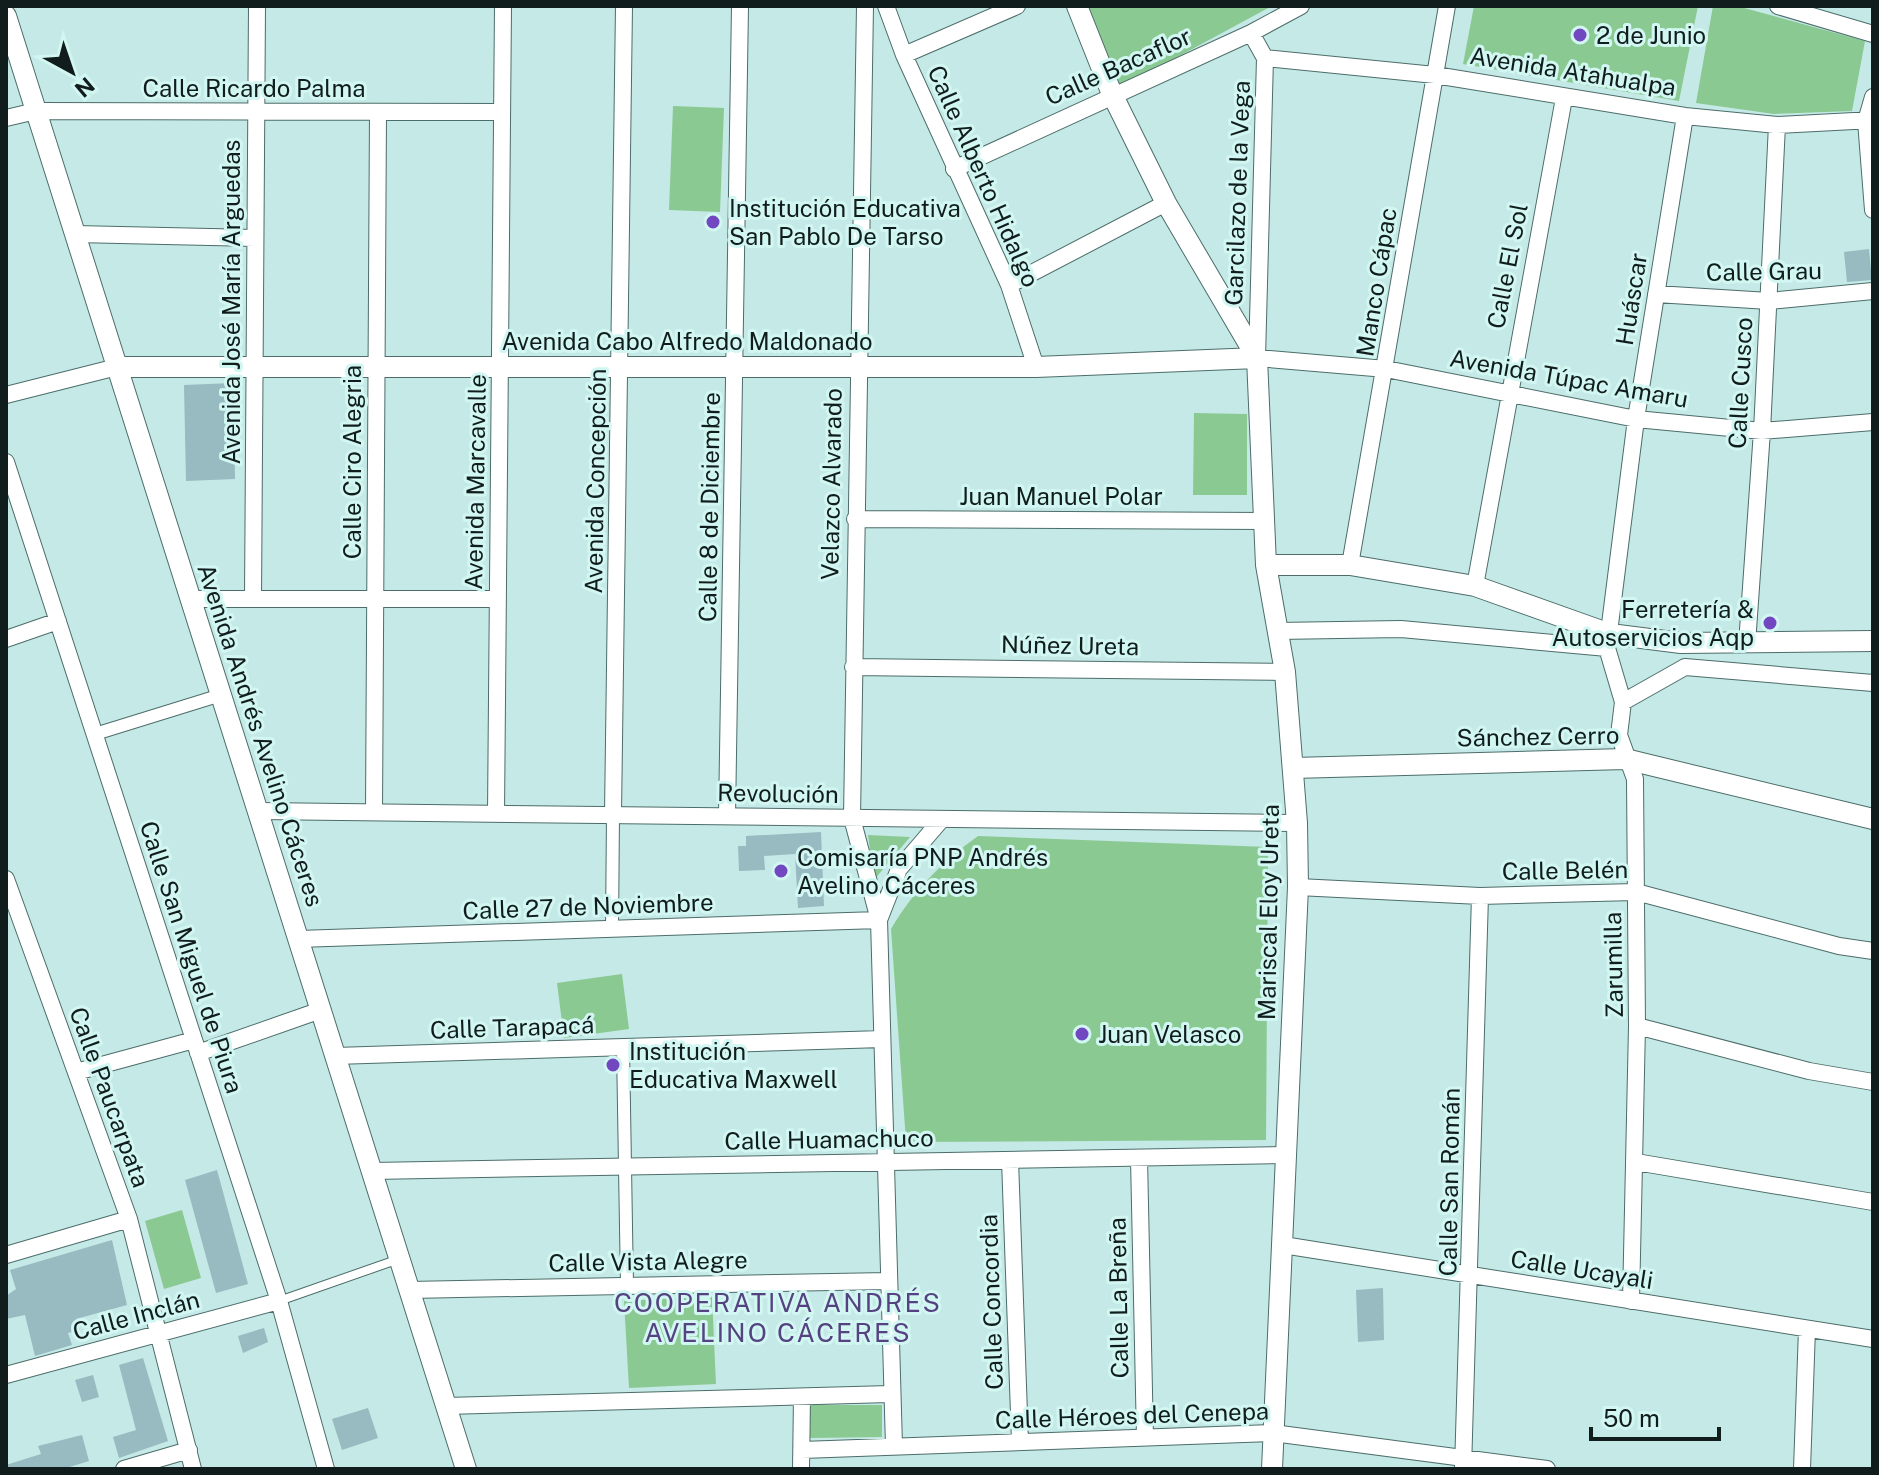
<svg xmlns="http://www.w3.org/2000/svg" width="1879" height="1475" viewBox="0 0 1879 1475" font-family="'Public Sans',sans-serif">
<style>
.green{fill:#8bc992}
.building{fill:#98bac1}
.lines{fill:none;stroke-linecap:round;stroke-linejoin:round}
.service-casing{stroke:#4c6d6a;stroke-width:10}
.pedestrian-casing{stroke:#4c6d6a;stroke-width:14}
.minor-casing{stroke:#4c6d6a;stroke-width:18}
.tertiary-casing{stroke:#4c6d6a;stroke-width:22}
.service{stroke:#fff;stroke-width:8}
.pedestrian{stroke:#fff;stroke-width:12}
.minor{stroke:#fff;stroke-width:16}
.tertiary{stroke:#fff;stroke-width:20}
.poi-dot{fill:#7248c1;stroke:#d2f7f3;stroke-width:3}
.labels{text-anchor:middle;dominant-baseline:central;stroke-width:6;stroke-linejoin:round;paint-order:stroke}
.poi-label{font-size:24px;fill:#101d1c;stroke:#d2f7f3;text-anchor:start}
.street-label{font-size:24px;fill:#101d1c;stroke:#d2f7f3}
.neighbourhood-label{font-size:26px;letter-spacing:2px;fill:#554381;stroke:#d2f7f3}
</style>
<rect width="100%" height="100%" fill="#c5e9e6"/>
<path class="green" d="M 1085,6 L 1272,6 L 1120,88 Z
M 1474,6 L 1698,6 L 1679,101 L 1463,64 Z
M 1713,6 L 1737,6 L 1865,41 L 1852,111 L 1774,114 L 1696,103 Z
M 673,106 L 724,108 L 720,212 L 669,210 Z
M 1194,413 L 1247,414 L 1247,495 L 1193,495 Z
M 868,835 L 910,837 L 874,880 Z
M 978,836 L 1268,847 L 1266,1140 L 906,1142 L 891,929 C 914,890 942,862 978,836 Z
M 622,974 L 629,1029 L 564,1038 L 557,983 Z
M 182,1210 L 201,1278 L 164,1289 L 145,1221 Z
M 712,1296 L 716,1384 L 629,1388 L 624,1301 Z
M 809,1405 L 882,1405 L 882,1437 L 810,1438 Z"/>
<path class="building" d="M 1869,249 L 1872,280 L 1847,282 L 1844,252 Z
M 233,383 L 235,479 L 186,481 L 184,385 Z
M 821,832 L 824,906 L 798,908 L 795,854 L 764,856 L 765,870 L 739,871 L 738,846 L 746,846 L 746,836 Z
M 217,1170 L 248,1284 L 216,1293 L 185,1180 Z
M 112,1240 L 127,1305 L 76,1319 L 80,1330 L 68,1333 L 72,1345 L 35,1356 L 25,1315 L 6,1319 L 6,1296 L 16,1289 L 10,1270 Z
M 1383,1288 L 1384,1340 L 1358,1342 L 1356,1290 Z
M 264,1328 L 268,1342 L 243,1353 L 238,1336 Z
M 143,1358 L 168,1441 L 119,1458 L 113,1437 L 136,1430 L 119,1365 Z
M 93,1375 L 99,1397 L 82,1402 L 75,1380 Z
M 368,1408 L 378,1438 L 342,1450 L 332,1419 Z
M 82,1435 L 89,1461 L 63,1469 L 6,1469 L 6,1465 L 41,1454 L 38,1446 Z"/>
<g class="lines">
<g class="service-casing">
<path id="service" d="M 279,1301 L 399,1259"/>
</g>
<g class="pedestrian-casing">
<path id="pedestrian" d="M 95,734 L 221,695
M 612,929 L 613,814
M 623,1047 L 627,1286"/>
</g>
<g class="minor-casing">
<path id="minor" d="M 865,6 L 852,818 L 879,920 L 894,1446
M 886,6 L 904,55 L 1009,285 L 1036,367
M 1778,6 L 1873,34
M 1251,33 L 1265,58 L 1257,358 L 1386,369 L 1636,419 L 1762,431 L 1873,422
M 904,55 L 1017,6
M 1265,58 L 1435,75 L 1685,116 L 1777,125 L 1873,120
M 1873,97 L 1866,121 L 1873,210
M 6,118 L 36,111 L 502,112
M 954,169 L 1251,33 L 1301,6
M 75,234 L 255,238
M 1009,285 L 1166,203
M 1656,294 L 1769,301 L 1873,291
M 6,395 L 117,367
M 6,462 L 279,1301 L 326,1469
M 855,519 L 1266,521
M 1350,565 L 1447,6
M 1475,586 L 1564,98
M 191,599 L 498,599
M 253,599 L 257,6
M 1277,631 L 1401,629 L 1607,648
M 6,639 L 58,621
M 1747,644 L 1762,431 L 1777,125
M 853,667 L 1285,672
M 1685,667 L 1873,683
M 1623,702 L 1685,667
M 258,811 L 1297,823
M 374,812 L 378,112
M 496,814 L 503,6
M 613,814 L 624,6
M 727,816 L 740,6
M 6,879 L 129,1219 L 193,1469
M 1298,887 L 1480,896 L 1636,892 L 1839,946 L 1873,951
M 298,939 L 879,920 L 899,869 L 942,819
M 1637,1026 L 1809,1071 L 1873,1082
M 198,1053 L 321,1010
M 335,1056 L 882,1039
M 76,1072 L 194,1040
M 1139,1158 L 1145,1438
M 1010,1160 L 1020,1442
M 1636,1162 L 1873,1202
M 372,1171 L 1287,1155
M 1283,1245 L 1873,1339
M 6,1255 L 129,1219
M 409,1290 L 888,1281
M 1631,1301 L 1637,1026 L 1635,779 L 1619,735 L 1623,702 L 1607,648 L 1636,419 L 1685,116
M 6,1375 L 279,1301
M 446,1406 L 890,1394
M 802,1450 L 1273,1433 L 1547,1469
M 124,1469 L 189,1450
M 801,1469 L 802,1397
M 1463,1469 L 1480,896
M 1802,1469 L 1807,1329"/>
</g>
<g class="tertiary-casing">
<path id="tertiary" d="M 1077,6 L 1112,94 L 1166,203 L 1257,358 L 1266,565 L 1285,672 L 1297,823 L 1298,887 L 1272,1469
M 6,16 L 466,1469
M 117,367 L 1036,367 L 1257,358
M 1266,565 L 1350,565 L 1475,586 L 1610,634 L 1681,643 L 1873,641
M 1293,768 L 1625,759 L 1873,819"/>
</g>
<use href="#service" class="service"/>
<use href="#pedestrian" class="pedestrian"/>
<use href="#minor" class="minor"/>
<use href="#tertiary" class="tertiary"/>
</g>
<g class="poi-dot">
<circle cx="1580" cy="35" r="8"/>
<circle cx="713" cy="222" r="8"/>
<circle cx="1770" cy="623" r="8"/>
<circle cx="781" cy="871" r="8"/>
<circle cx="1082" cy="1034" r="8"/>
<circle cx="613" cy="1065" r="8"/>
</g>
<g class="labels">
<g class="poi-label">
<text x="1596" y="35">2 de Junio</text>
<text x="729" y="208">Institución Educativa<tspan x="729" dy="28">San Pablo De Tarso</tspan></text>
<text x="1754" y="609" text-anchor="end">Ferretería &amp;<tspan x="1754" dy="28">Autoservicios Aqp</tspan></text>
<text x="797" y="857">Comisaría PNP Andrés<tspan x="797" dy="28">Avelino Cáceres</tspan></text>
<text x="1098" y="1034">Juan Velasco</text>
<text x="629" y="1051">Institución<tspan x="629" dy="28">Educativa Maxwell</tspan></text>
</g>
<g class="street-label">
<text transform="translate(1118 66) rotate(-24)">Calle Bacaflor</text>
<text transform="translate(1573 71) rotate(9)">Avenida Atahualpa</text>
<text x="254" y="88">Calle Ricardo Palma</text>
<text transform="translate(984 176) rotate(66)">Calle Alberto Hidalgo</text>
<text transform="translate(1237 193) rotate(-88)">Garcilazo de la Vega</text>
<text transform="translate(1507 266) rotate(-79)">Calle El Sol</text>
<text transform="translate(1764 271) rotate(-1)">Calle Grau</text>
<text transform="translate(1376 282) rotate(-81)">Manco Cápac</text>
<text transform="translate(1631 299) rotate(-81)">Huáscar</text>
<text transform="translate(231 302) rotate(-90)">Avenida José María Arguedas</text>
<text x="687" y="341">Avenida Cabo Alfredo Maldonado</text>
<text transform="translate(1569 378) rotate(10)">Avenida Túpac Amaru</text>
<text transform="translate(1740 383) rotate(-87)">Calle Cusco</text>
<text transform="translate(352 462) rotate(-90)">Calle Ciro Alegria</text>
<text transform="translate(595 481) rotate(-89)">Avenida Concepción</text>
<text transform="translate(475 482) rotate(-89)">Avenida Marcavalle</text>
<text transform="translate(831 484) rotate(-89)">Velazco Alvarado</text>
<text x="1061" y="496">Juan Manuel Polar</text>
<text transform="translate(709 507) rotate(-89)">Calle 8 de Diciembre</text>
<text transform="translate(1070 645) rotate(1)">Núñez Ureta</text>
<text transform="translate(261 735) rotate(72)">Avenida Andrés Avelino Cáceres</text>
<text transform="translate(1538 736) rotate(-1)">Sánchez Cerro</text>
<text transform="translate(778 793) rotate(1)">Revolución</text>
<text transform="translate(1565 870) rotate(-1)">Calle Belén</text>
<text transform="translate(588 906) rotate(-2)">Calle 27 de Noviembre</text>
<text transform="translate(1268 912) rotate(-89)">Mariscal Eloy Ureta</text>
<text transform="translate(192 957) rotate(72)">Calle San Miguel de Piura</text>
<text transform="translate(1613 965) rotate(-91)">Zarumilla</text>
<text transform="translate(512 1027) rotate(-2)">Calle Tarapacá</text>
<text transform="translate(110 1097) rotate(70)">Calle Paucarpata</text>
<text transform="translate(829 1139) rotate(-1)">Calle Huamachuco</text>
<text transform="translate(1449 1182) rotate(-89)">Calle San Román</text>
<text transform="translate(648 1261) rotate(-1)">Calle Vista Alegre</text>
<text transform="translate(1582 1269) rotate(9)">Calle Ucayali</text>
<text transform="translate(1118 1298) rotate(-91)">Calle La Breña</text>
<text transform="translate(991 1302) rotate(-92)">Calle Concordia</text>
<text transform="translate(136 1315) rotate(-15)">Calle Inclán</text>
<text transform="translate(1132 1415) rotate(-2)">Calle Héroes del Cenepa</text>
</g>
<g class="neighbourhood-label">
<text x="778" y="1302">COOPERATIVA ANDRÉS<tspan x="778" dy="30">AVELINO CÁCERES</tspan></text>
</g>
</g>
<rect width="1879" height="1475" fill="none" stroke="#101d1c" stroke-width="16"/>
<g transform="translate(72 72) rotate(140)" stroke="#d2f7f3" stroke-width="6" paint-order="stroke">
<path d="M0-6L14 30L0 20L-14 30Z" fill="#101d1c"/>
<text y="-12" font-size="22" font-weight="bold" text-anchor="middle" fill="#101d1c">N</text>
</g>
<path d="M1591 1427v12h128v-12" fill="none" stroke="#101d1c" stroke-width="4"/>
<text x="1603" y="1427" font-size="24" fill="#101d1c" stroke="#d2f7f3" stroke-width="6" paint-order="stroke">50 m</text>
</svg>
